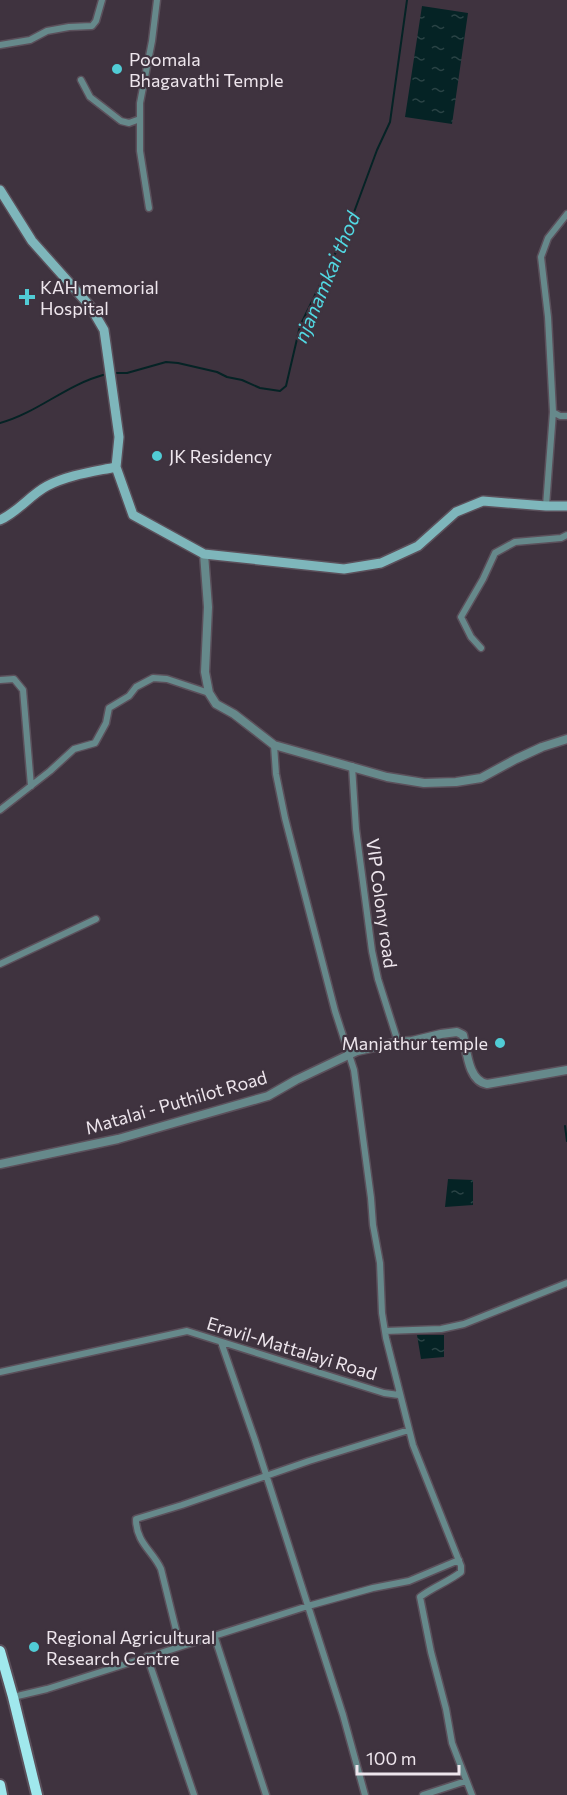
<svg xmlns="http://www.w3.org/2000/svg" width="567" height="1795" viewBox="0 0 567 1795" font-family="Commissioner,sans-serif">
<style>
.water{fill:url(#water-ripples)}
.lines{fill:none;stroke-linecap:round;stroke-linejoin:round}
.stream{stroke:#052325;stroke-width:2}
.minor-casing{stroke:#5b505b;stroke-width:9}
.tertiary-casing{stroke:#5b505b;stroke-width:11}
.secondary-casing{stroke:#5b505b;stroke-width:12}
.trunk-casing{stroke:#5b505b;stroke-width:14}
.minor{stroke:#66898b;stroke-width:6}
.tertiary{stroke:#66898b;stroke-width:8}
.secondary{stroke:#7eb6bb;stroke-width:9}
.trunk{stroke:#a0e8ed;stroke-width:10}
.poi-dot{fill:#51ccd5;stroke:#3f333f;stroke-width:2}
.labels{text-anchor:middle;dominant-baseline:central;stroke-width:4.5;stroke-linejoin:round;paint-order:stroke}
.poi-label{font-size:18px;fill:#eee6ed;stroke:#3f333f;text-anchor:start}
.street-label{font-size:18px;fill:#eee6ed;stroke:#3f333f}
.water-label{font-size:20px;font-style:italic;fill:#52d9e3;stroke:#3f333f}
</style>
<defs>
<pattern id="water-ripples" width="26" height="14" patternUnits="userSpaceOnUse" patternTransform="scale(1.5)"><rect width="26" height="14" fill="#052325"/><path d="M2 4q2-2 4 0t4 0M15 11q2-2 4 0t4 0" fill="none" stroke="#2a4345"/></pattern>
</defs>
<rect width="100%" height="100%" fill="#3f333f"/>
<path class="water" d="M 422,6 L 468,13 L 452,124 L 405,117 Z
M 448,1179 L 473,1180 L 473,1205 L 445,1207 Z
M 417,1335 L 444,1335 L 444,1357 L 421,1359 Z"/>
<g class="lines">
<path class="stream" d="M 117,373 L 127,373 L 166,362 L 178,363 L 217,372 L 227,377 L 242,380 L 260,388 L 280,391 L 286,386 L 300,326 L 350,223 L 377,150 L 390,122 L 407,0
M 0,423 C 37,413 66,385 103,375
M 565,1126 L 567,1141"/>
<g class="minor-casing">
<path id="minor" d="M 0,45 L 30,40 L 47,31 L 69,27 L 92,26 L 96,21 L 102,0
M 81,80 L 90,97 L 121,121 L 129,123 L 140,119
M 149,208 L 140,151 L 140,103 L 152,41 L 157,0
M 567,214 L 548,238 L 541,257 L 548,317 L 553,412 L 560,416 L 567,416
M 546,506 L 553,412
M 481,648 L 471,637 L 461,617 L 483,579 L 495,553 L 515,542 L 561,538 L 567,535
M 0,680 L 14,679 L 23,690 L 31,786
M 274,745 L 276,774 L 285,818 L 335,1011 L 354,1070 L 371,1198 L 373,1225 L 380,1263 L 382,1313 L 386,1338 L 413,1445 L 461,1566 L 461,1572 C 448,1582 433,1587 420,1597 L 431,1652 L 446,1709 L 452,1743 L 472,1795
M 352,766 L 356,829 L 372,951 L 378,979 L 398,1042
M 0,810 L 50,771 L 74,749 L 95,743 L 106,723 L 109,708 L 129,696 L 136,687 L 153,678 L 167,679 L 209,693
M 0,964 L 96,919
M 385,1331 L 441,1329 L 464,1324 L 567,1283
M 221,1342 L 255,1440 L 308,1606 L 373,1588 L 409,1581 L 459,1560
M 0,1372 L 187,1331 L 384,1393 L 399,1395
M 214,1635 L 266,1795
M 180,1646 L 161,1569 C 153,1551 136,1543 136,1519 L 182,1505 L 309,1461 L 409,1430
M 147,1656 L 194,1795
M 13,1697 L 47,1689 L 308,1606 L 343,1715 L 365,1795
M 423,1795 L 466,1781"/>
</g>
<g class="tertiary-casing">
<path id="tertiary" d="M 204,554 L 208,607 L 205,672 L 209,693 L 216,704 L 234,714 L 274,745 L 387,777 L 424,783 L 456,782 L 481,778 L 516,759 L 542,747 L 567,739
M 0,1164 L 118,1139 L 268,1096 L 296,1080 L 357,1051 L 398,1042 L 412,1041 L 441,1034 L 457,1032 L 463,1035 C 467,1051 468,1081 487,1084 L 567,1070"/>
</g>
<g class="secondary-casing">
<path id="secondary" d="M 0,190 L 32,241 L 90,306 L 104,330 L 119,437 L 116,467 L 133,515 L 204,554 L 344,569 L 381,563 L 418,546 L 456,512 L 483,501 L 546,506 L 567,506
M 0,520 C 18,512 30,495 47,486 C 68,475 92,472 116,467"/>
</g>
<g class="trunk-casing">
<path id="trunk" d="M 0,1651 L 13,1697 L 37,1795
M 0,1785 L 2,1795"/>
</g>
<use href="#minor" class="minor"/>
<use href="#tertiary" class="tertiary"/>
<use href="#secondary" class="secondary"/>
<use href="#trunk" class="trunk"/>
</g>
<g class="poi-dot">
<circle cx="117" cy="69" r="6"/>
<path d="M24 288h6v6h6v6h-6v6h-6v-6h-6v-6h6z"/>
<circle cx="157" cy="456" r="6"/>
<circle cx="500" cy="1043" r="6"/>
<circle cx="34" cy="1647" r="6"/>
</g>
<g class="labels">
<g class="poi-label">
<text x="129" y="59">Poomala<tspan x="129" dy="21">Bhagavathi Temple</tspan></text>
<text x="40" y="287">KAH memorial<tspan x="40" dy="21">Hospital</tspan></text>
<text x="169" y="456">JK Residency</text>
<text x="488" y="1043" text-anchor="end">Manjathur temple</text>
<text x="46" y="1637">Regional Agricultural<tspan x="46" dy="21">Research Centre</tspan></text>
</g>
<g class="street-label">
<text transform="translate(382 903) rotate(82)">VIP Colony road</text>
<text transform="translate(176 1102) rotate(-16)">Matalai - Puthilot Road</text>
<text transform="translate(292 1348) rotate(17)">Eravil-Mattalayi Road</text>
</g>
<g class="water-label">
<text transform="translate(326 277) rotate(-67)">njanamkai thod</text>
</g>
</g>
<path d="M357 1765v9h102v-9" fill="none" stroke="#eee6ed" stroke-width="3"/>
<text x="366" y="1765" font-size="18" fill="#eee6ed" stroke="#3f333f" stroke-width="4.5" paint-order="stroke">100 m</text>
</svg>
